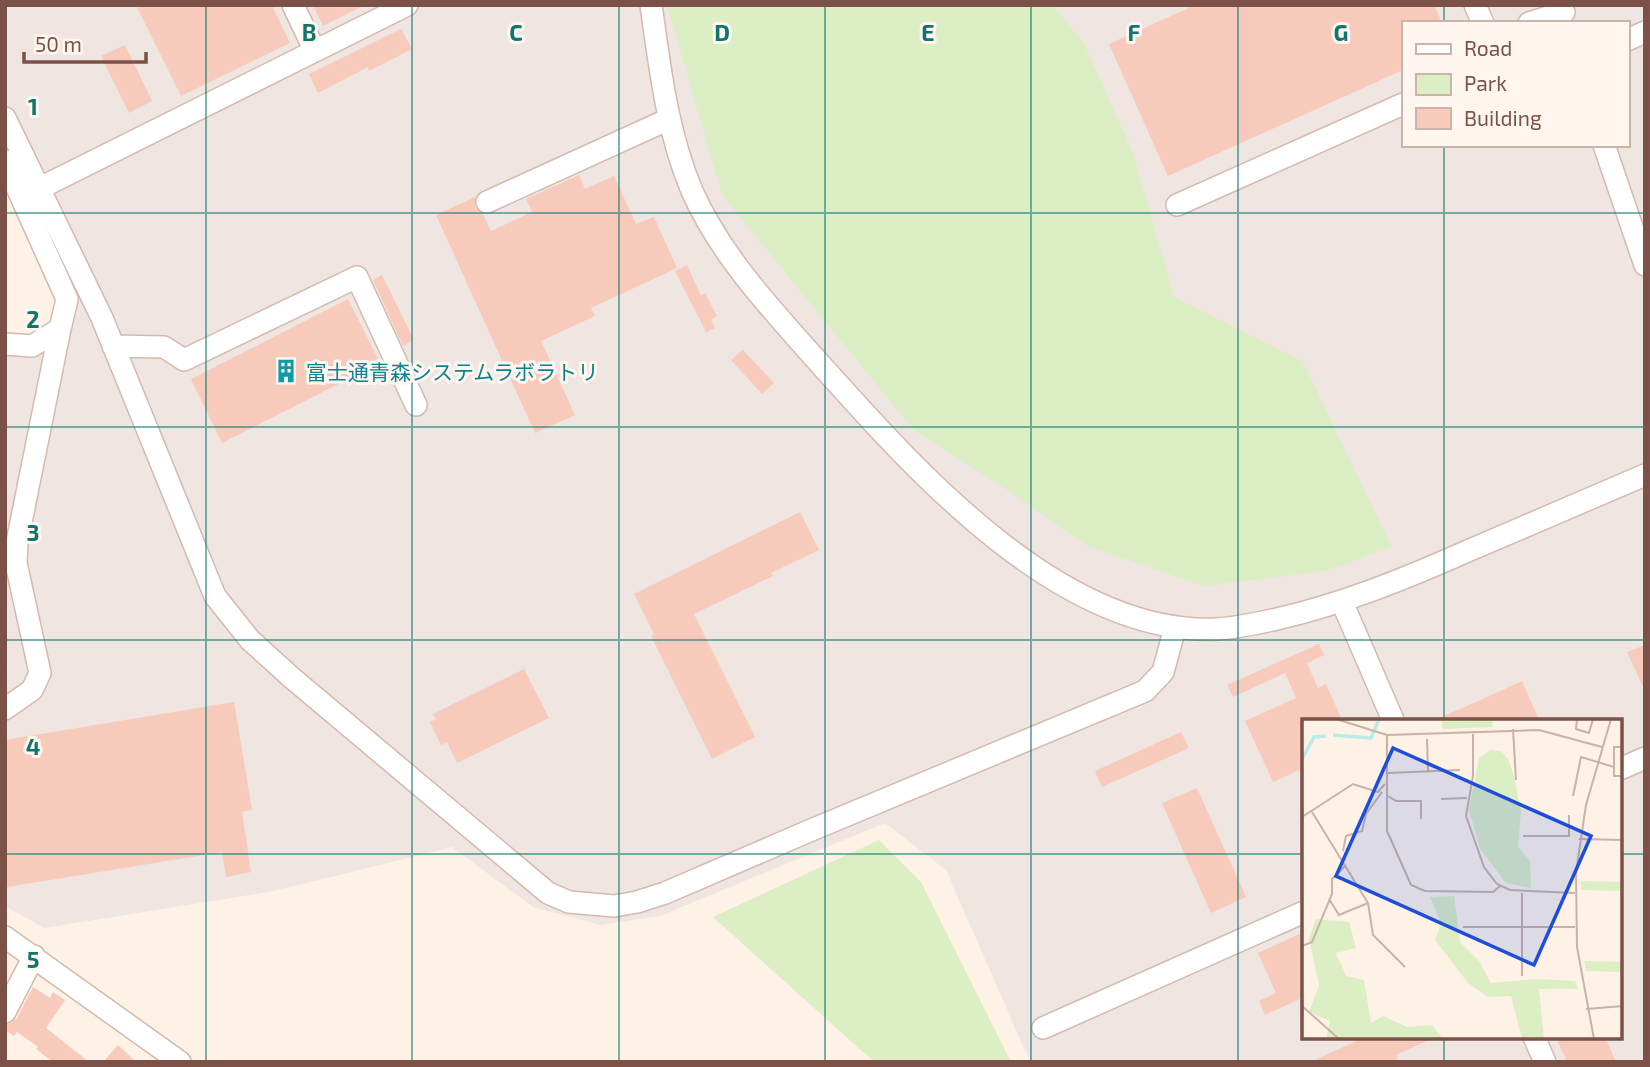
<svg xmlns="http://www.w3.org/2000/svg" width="1650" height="1067" viewBox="0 0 1650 1067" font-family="'Exo 2','Noto Sans JP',sans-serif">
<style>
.industrial{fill:#efe5e1;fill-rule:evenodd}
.green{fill:#dceec4}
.building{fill:#f7cabc}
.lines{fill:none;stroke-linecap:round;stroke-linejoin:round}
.minor-casing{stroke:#d5b9ae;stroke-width:24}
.minor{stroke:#fff;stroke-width:21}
.grid{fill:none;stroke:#0f766e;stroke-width:2;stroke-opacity:0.55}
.labels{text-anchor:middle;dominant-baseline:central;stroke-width:6;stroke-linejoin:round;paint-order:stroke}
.culture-label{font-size:21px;fill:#0d838f;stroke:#fff6f0;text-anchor:start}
.inset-river{fill:none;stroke:#b9ebea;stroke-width:3.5}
.inset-road{fill:none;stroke:#cab2a7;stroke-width:2}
.view{fill:#1d4ed8;fill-opacity:0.15;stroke:#1d4ed8;stroke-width:3.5}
.inset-edge{fill:none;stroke:#7c5248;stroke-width:3.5}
.grid-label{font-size:23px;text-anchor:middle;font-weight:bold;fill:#0f766e;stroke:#fff6f0;stroke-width:6;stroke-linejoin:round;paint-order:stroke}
</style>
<rect width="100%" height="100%" fill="#fef2e7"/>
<path class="industrial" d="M 5,5 L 1645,5 L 1645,1062 L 1030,1062 L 946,870 L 885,823 L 660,916 L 600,925 L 533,907 L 452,847 L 274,891 L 44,928 L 5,906 L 5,674 L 8,672 L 5,648 L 5,354 L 42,352 L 59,307 L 5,184 ZM 1403,23 L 1627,23 L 1627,145 L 1403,145 ZM 1304,720 L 1620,720 L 1620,1037 L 1304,1037 Z"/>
<path class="green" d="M 667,5 L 1052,5 L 1083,42 L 1133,153 L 1174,297 L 1302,361 L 1392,547 L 1325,571 L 1204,586 L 1088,546 L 1004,488 L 913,429 L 722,195 Z
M 879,840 L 921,882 L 1011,1062 L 874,1062 L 713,917 Z"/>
<path class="building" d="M 136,5 L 272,5 L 290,43 L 181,96 Z
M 313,5 L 365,5 L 323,26 Z
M 1195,5 L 1434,5 L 1442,23 L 1403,23 L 1403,70 L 1168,176 L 1109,44 Z
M 401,29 L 412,49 L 369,71 L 368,67 L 318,93 L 309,74 Z
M 125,45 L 152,101 L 129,113 L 101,56 Z
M 579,175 L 585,189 L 614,176 L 636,224 L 654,217 L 677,268 L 591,308 L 595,316 L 541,341 L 575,415 L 535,433 L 436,215 L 475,197 L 475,208 L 483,214 L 491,231 L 532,212 L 526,199 Z
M 687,265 L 701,296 L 705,293 L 717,316 L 711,320 L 715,328 L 706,332 L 675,271 Z
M 382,275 L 414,340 L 403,346 L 373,280 Z
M 348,299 L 380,363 L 222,443 L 191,379 Z
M 743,350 L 774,383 L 762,394 L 731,360 Z
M 800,512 L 819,550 L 771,573 L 773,576 L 694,614 L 755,737 L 712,759 L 651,636 L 654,634 L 634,594 Z
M 1319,644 L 1324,655 L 1307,663 L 1318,688 L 1326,684 L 1342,720 L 1304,720 L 1304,768 L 1273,782 L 1245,721 L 1296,698 L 1285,673 L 1233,697 L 1227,685 Z
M 1645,645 L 1645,691 L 1627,652 Z
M 524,669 L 549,718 L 457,763 L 447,742 L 441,745 L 430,722 L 436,719 L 433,714 Z
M 1522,681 L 1539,720 L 1434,720 L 1474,703 Z
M 234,702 L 252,810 L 242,812 L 251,872 L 226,877 L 222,852 L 7,887 L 5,740 Z
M 1181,732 L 1189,748 L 1102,787 L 1095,771 Z
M 1197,788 L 1246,897 L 1211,913 L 1162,803 Z
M 1304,932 L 1304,997 L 1265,1015 L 1259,1001 L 1276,993 L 1258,953 Z
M 33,987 L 50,998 L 53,992 L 65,1000 L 46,1028 L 89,1062 L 53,1062 L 36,1049 L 38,1047 L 17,1032 L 14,1036 L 5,1030 L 5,1025 L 11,1023 L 17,1018 Z
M 1365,1037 L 1436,1037 L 1396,1055 L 1399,1062 L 1311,1062 Z
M 1556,1037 L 1605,1037 L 1616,1062 L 1567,1062 Z
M 118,1045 L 136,1062 L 103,1062 Z"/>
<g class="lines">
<g class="minor-casing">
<path id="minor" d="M 293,5 L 315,51
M 651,5 C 660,68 667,132 692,191 C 722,258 773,311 821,365 C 916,471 1062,636 1217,629 C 1237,628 1258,623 1277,619 C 1342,604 1402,580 1463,553 C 1524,527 1584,501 1645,475
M 1475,5 L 1483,23
M 1529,23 L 1564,12
M 1627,40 L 1645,32
M 5,118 L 102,318 L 215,596 L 250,640 L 292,678 L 548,893 L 569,902 L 614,906 L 637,902 L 665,893 L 809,831 L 1145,691 L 1163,672 L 1175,628
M 1604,145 L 1645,265
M 5,161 L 67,299 L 60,329 L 32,346 L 5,344
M 40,188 L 407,5
M 487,202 L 669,119
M 1177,205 L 1403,104
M 113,346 L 164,347 L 184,360 L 357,277 L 416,405
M 1342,602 L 1393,720
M 5,709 L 32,690 L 40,673 L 16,563 L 17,542 L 60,329
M 1620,769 L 1645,758
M 5,937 L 180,1062
M 5,1012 L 34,956
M 1043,1028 L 1304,912
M 1534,1037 L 1545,1062"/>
</g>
<use href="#minor" class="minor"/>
</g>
<path class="grid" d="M 206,5 L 206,1062M 412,5 L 412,1062M 619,5 L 619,1062M 825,5 L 825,1062M 1031,5 L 1031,1062M 1238,5 L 1238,1062M 1444,5 L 1444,23M 1444,145 L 1444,720M 5,213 L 1645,213M 5,427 L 1645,427M 5,640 L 1645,640M 5,854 L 1304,854M 1620,854 L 1645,854M 1444,1037 L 1444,1062"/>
<defs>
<g id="building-bare" transform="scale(1.89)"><path d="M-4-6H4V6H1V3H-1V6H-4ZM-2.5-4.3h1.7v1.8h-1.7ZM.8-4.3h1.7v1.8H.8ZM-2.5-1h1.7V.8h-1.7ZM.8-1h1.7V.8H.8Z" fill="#0f9aa8" stroke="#fff6f0" stroke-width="2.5" paint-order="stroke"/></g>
</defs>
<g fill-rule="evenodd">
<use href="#building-bare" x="286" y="371"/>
</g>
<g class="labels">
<g class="culture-label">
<text x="306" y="371">富士通青森システムラボラトリ</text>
</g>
</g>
<g transform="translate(1302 719)">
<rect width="320" height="320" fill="#fef2e7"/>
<path d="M 140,0 L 190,0 L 191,8 L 140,10 ZM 188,31 L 199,32 L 206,40 L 212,57 L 219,92 L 216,128 L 228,142 L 229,169 L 204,164 L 178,130 L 167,91 L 177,39 ZM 279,162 L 320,163 L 320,172 L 279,171 ZM 152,177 L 158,223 L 177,242 L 189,264 L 236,260 L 273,262 L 276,270 L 237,270 L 242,320 L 220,320 L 209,277 L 186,278 L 166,264 L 133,221 L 139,204 L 128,178 ZM 14,200 L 47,203 L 54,229 L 34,234 L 44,257 L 62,261 L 69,304 L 81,297 L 105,308 L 130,306 L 141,320 L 24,320 L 28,302 L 7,293 L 17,267 L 7,219 ZM 282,242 L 320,243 L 320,253 L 284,252 Z" fill="#dceec4"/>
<path class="inset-river" d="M 31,16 L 69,19 L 77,0M 0,40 L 12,18 L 24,17"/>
<path class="inset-road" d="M 34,0 L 85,16 L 237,11 L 300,28M 275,0 L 274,10 L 287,14 L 291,0M 211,10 L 214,61M 171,12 L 171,57 L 164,97 L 182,148 L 195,165 L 208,171 L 273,174M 85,16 L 85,112 L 109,166 L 123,172 L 191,173 L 198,167M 125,20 L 126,52M 321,28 L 312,28 L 312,57 L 321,57M 86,54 L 158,51M 86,77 L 94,82 L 119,82 L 119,100M 271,77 L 279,38 L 312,48M 139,80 L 165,79M 10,93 L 66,184 L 71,216 L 103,248M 0,98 L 51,65 L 76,73 L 83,65M 221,117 L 267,117 L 267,96M 277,120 L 321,121M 41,132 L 44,117 L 60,112 L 64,95 L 80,73M 27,180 L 37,196 L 66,184M 161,208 L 273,208M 0,227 L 10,223 L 30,175 L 30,160 L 44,146M 220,257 L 220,174M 0,287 L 37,320M 284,290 L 321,287M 292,320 L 275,228 L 274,153 L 284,86 L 309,0"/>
<path class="view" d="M 91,29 L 289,117 L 232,246 L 34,157 Z"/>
<rect width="320" height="320" class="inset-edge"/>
</g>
<g class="grid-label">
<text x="309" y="41">B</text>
<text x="516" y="41">C</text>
<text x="722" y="41">D</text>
<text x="928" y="41">E</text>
<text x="1134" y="41">F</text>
<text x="1341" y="41">G</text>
<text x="33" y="115">1</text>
<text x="33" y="328">2</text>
<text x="33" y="541">3</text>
<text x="33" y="755">4</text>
<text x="33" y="968">5</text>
</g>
<rect width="1650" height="1067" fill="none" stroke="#7c5248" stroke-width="14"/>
<rect x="1402" y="21" width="228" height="126" fill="#fff6f0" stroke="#cbb4ad" stroke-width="2"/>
<rect x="1416" y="44" width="35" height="10" fill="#ffffff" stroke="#cbb4ad" stroke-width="2"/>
<text x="1464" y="56" font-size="21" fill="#7c5248">Road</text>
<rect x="1416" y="74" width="35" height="21" fill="#dceec4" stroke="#cbb4ad" stroke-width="2"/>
<text x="1464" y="91" font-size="21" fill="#7c5248">Park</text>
<rect x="1416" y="108" width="35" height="21" fill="#f7cabc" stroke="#cbb4ad" stroke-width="2"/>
<text x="1464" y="126" font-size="21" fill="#7c5248">Building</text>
<path d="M24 52v10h122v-10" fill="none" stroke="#7c5248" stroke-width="3.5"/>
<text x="35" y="52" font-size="21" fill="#7c5248" stroke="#fff6f0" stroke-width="5" paint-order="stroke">50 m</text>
</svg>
